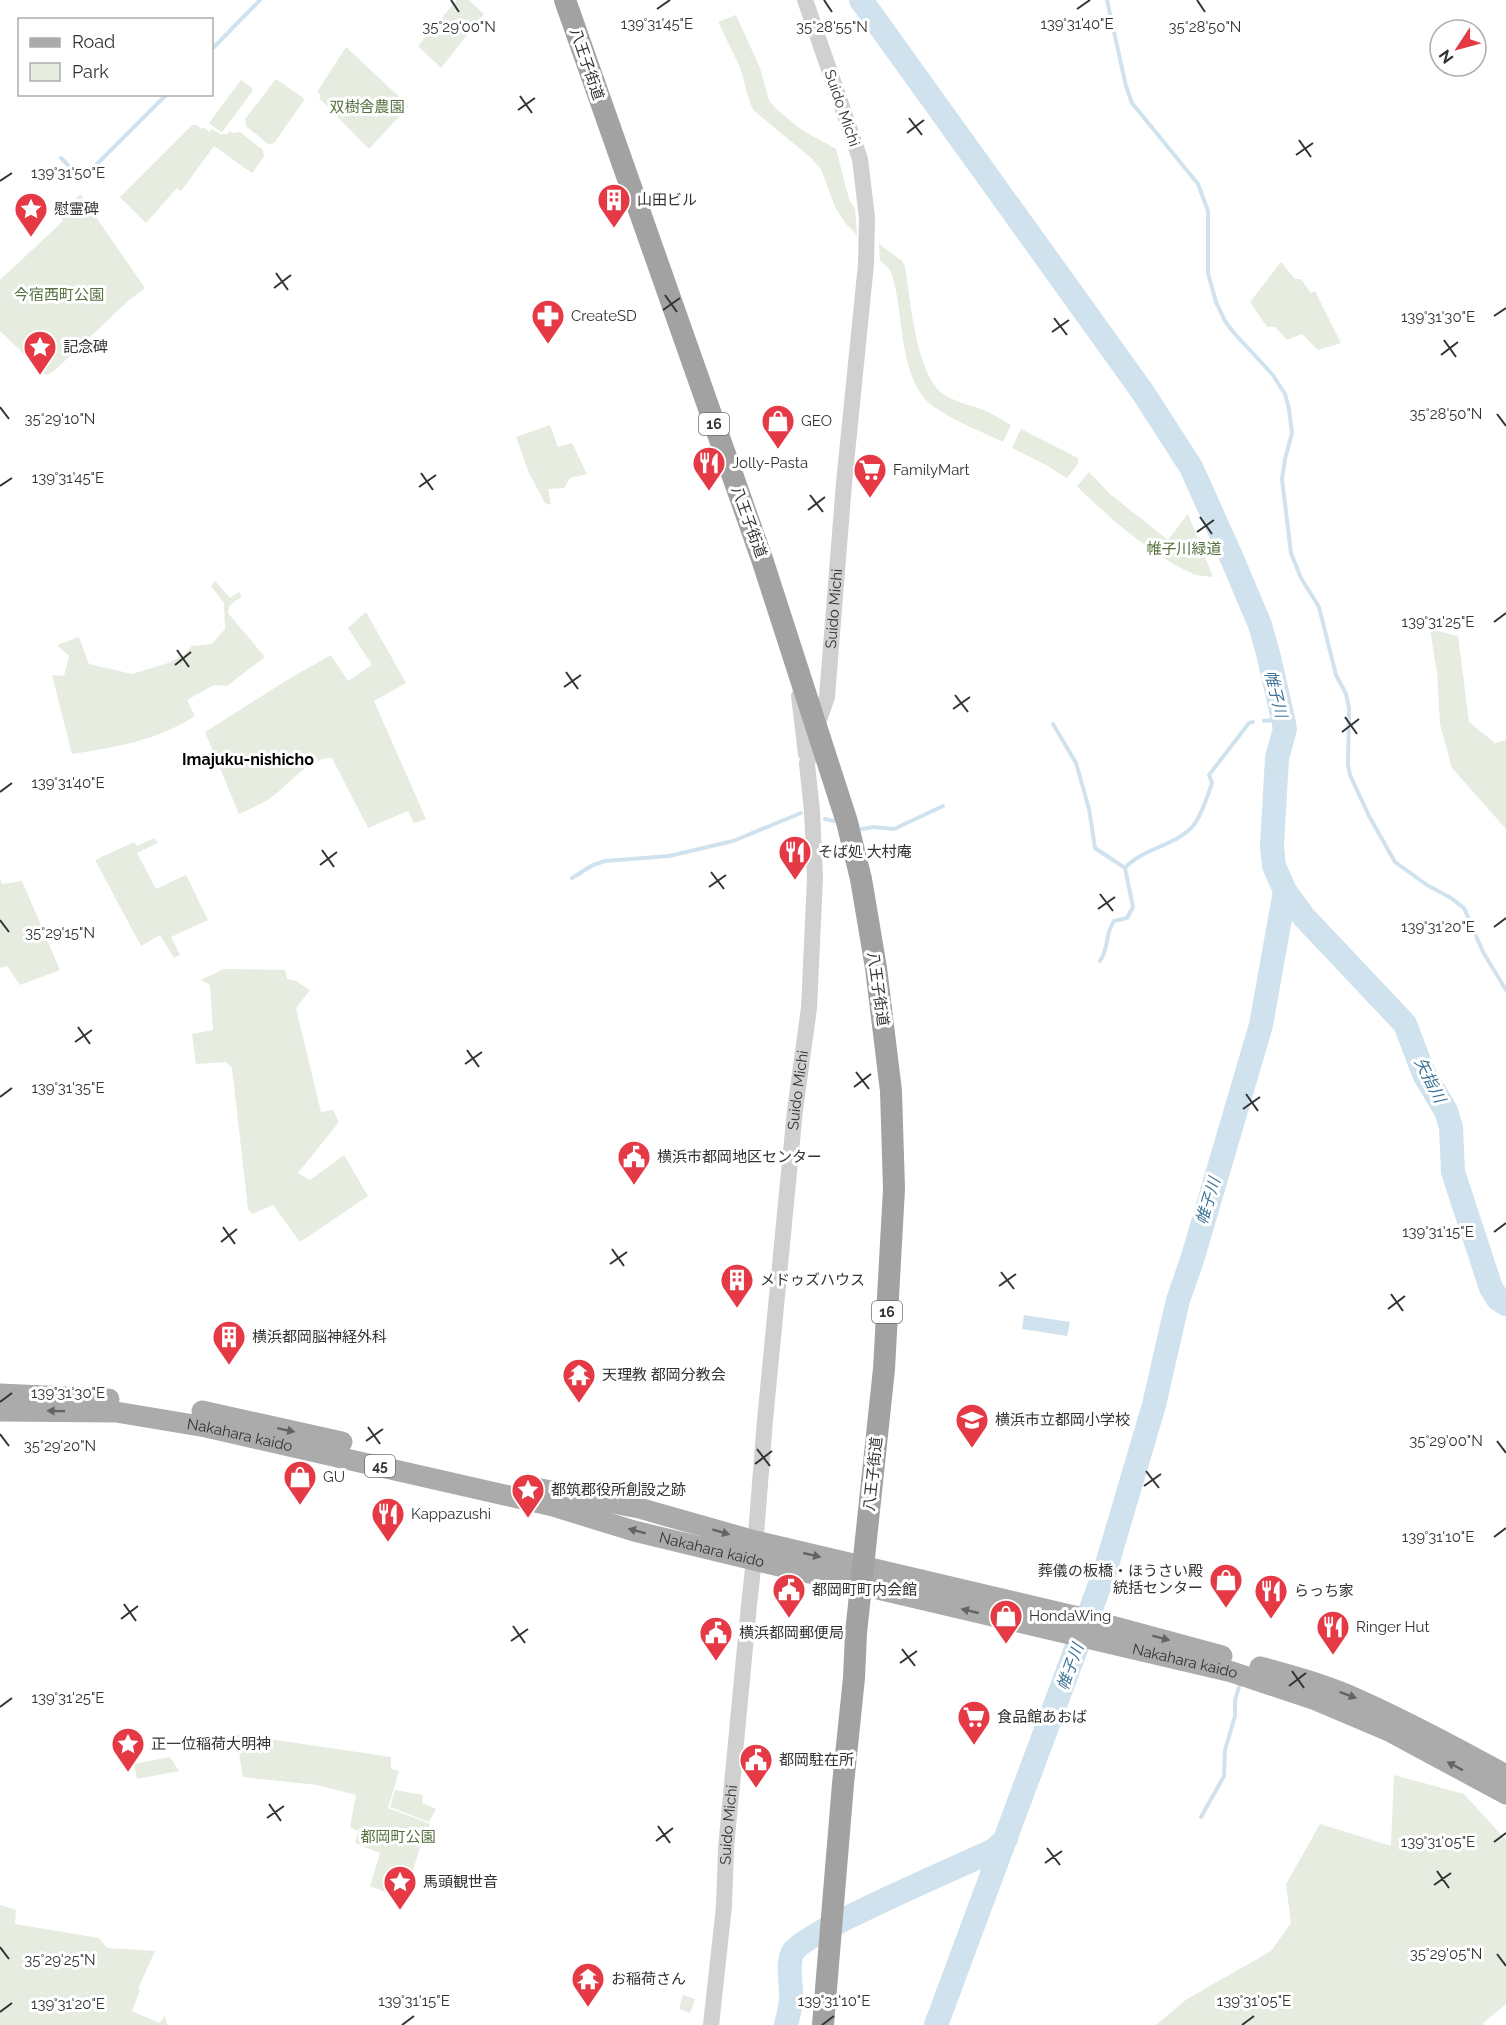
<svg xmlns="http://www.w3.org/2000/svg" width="1506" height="2025" viewBox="0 0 1506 2025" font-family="Raleway,'Noto Sans JP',sans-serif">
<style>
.green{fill:#e6ecdf}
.water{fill:#cfe2ee}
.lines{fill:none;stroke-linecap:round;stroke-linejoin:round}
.stream{stroke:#cfe2ee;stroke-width:4}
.river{stroke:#cfe2ee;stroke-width:24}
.tertiary{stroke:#d0d0d0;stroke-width:16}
.primary{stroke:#ababab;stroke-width:21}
.trunk{stroke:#a2a2a2;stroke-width:22}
.oneway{fill:#636363}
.ticks{fill:none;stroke:#333;stroke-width:2}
.labels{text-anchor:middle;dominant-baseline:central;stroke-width:6;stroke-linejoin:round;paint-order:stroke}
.shield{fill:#fff;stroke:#707070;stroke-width:1.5}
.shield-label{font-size:14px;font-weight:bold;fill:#333}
.street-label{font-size:15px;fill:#333;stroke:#fff}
.park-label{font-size:15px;fill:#56703f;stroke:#fff}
.poi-label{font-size:15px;fill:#333;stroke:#fff;text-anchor:start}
.water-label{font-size:16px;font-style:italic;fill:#3f7597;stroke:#fff}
.neighbourhood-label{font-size:16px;font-weight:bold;fill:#000;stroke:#fff}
.ticks-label{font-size:15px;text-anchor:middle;fill:#333;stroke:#fff;stroke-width:6;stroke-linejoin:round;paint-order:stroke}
</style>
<rect width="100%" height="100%" fill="#fff"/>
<path class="green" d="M 457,0 L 469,0 L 484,14 L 441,68 L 418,46 Z
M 736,15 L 760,68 L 769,100 L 776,109 L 802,130 L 836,149 L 849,199 L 855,209 L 857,235 L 846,224 L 835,207 L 821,169 L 810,157 L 754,111 L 750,103 L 740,67 L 718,22 Z
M 346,47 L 409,106 L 369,149 L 319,98 L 321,95 L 317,92 Z
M 276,79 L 305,99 L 274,143 L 268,144 L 246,126 L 245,119 Z
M 241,80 L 252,88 L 252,92 L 223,131 L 221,132 L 209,123 Z
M 192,125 L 197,125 L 201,129 L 204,127 L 209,132 L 212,129 L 222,135 L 224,133 L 226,135 L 230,131 L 232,133 L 240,132 L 263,150 L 264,157 L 252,173 L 214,146 L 181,191 L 177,188 L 146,223 L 120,197 Z
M 80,194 L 145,288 L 128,301 L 54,371 L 46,375 L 0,331 L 0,280 L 63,221 L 60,216 Z
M 879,244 L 902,261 L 905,266 C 910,298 916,374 943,394 C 956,403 972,405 986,411 C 994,415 1003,420 1011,425 L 1003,442 C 983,432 939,415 925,399 C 898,367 904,312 892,275 C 890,268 885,265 880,261 Z
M 1281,262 L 1295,279 L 1301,279 L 1311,293 L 1315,291 L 1341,343 L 1318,350 L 1302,334 L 1287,340 L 1275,327 L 1267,327 L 1250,302 Z
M 550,425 L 558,447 L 572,443 L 587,474 L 570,478 L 564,488 L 548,489 L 551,505 L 545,503 L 529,473 L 516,437 Z
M 1021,429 L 1078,458 L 1078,464 L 1067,478 L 1046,465 L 1012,448 Z
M 1089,472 L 1110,494 L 1168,540 L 1188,514 L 1213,577 C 1207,576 1199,576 1194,574 C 1157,559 1105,515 1077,486 Z
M 215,581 L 230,598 L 239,592 L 242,596 L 229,606 L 228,613 L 265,657 L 227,686 L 214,685 L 187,700 L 195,716 C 156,741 116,747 72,754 L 52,675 L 64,676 L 69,656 L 57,645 L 79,637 L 89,664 L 132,674 L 168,663 L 184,655 L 192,646 L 212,644 L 225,629 L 224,603 L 211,586 Z
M 366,612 L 406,683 L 374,701 L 426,819 L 414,823 L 408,811 L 368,828 L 332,758 C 310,756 287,787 269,799 C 259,805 249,809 239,814 L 205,732 L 287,680 L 331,655 L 348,681 L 372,665 L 348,628 Z
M 1430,629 L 1458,636 L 1469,722 L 1495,743 L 1506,740 L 1506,829 L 1452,768 L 1440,724 L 1437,673 Z
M 154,838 L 158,843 L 137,853 L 156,889 L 186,875 L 208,920 L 171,937 L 180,955 L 174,958 L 160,935 L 141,946 L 95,860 L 134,842 L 137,846 Z
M 0,879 L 2,884 L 22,881 L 60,970 L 20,985 L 7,966 L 0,968 Z
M 224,969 L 285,970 L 287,979 L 296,981 L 310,990 L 296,1008 L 321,1112 L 333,1110 L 339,1122 L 298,1173 L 310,1180 L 344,1155 L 368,1196 L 300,1242 L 273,1205 L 253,1214 L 248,1209 L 232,1068 L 226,1062 L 196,1064 L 192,1034 L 213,1030 L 210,985 L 201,980 Z
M 236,1734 L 391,1757 L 391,1769 L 399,1771 L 388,1808 L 430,1824 L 420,1847 L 405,1896 L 401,1898 L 370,1886 L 380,1853 L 355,1843 L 358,1831 L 350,1827 L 356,1795 L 317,1785 L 243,1777 Z
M 170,1757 L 179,1771 L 137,1779 L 134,1764 Z
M 1394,1775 L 1464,1794 L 1506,1840 L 1506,2004 L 1483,2023 L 1484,2025 L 1156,2025 L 1187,1999 L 1271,1951 L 1291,1923 L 1286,1884 L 1320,1824 L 1391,1846 Z
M 395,1790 L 423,1795 L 422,1803 L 436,1809 L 429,1822 L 390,1807 Z
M 0,1905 L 16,1910 L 15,1924 L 99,1938 L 107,1948 L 155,1951 L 138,1989 L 140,1990 L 132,2011 L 159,2023 L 165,2016 L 167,2025 L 0,2025 Z
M 683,1995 L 695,1999 L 690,2013 L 679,2009 Z"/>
<path class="water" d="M 1024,1315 L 1070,1322 L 1067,1336 L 1022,1329 Z"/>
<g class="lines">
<path class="stream" d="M 1107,0 L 1126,86 L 1132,103 L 1198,184 L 1208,211 L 1208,273 L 1216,302 L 1225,321 L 1234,333 L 1272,374 L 1285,394 L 1289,409 L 1292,433 L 1285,459 L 1282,479 L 1291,553 L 1301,578 L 1319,607 L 1336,675 L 1346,694 L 1349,708 L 1348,765 L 1350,775 L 1369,816 L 1395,862 L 1427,885 L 1451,898 L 1464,908 L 1483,952 L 1506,990
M 212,49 L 260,0
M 61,158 L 82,179 L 167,94
M 1264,721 L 1283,719
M 1053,724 L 1076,763 L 1089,809 L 1095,848 L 1125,868
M 825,819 L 834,821
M 862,829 L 873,827 L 894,829 L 943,806
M 572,878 L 593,865 L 605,861 L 669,856 L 733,841 L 801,813
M 1100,961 C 1110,946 1104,936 1114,921 L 1127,918 L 1133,907 L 1125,868 C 1143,848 1175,846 1193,826 C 1202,815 1207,797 1212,783 L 1209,775 L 1249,723 L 1253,722
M 1201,1817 L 1224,1776 L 1225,1750 L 1235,1716 L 1235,1700 L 1239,1687"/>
<path class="river" d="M 861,0 L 1142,391 L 1191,467 L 1230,554 L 1260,625 L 1268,653 L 1283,719 L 1285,729 L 1277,758 L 1272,846 L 1274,866 L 1285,891 L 1304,917 L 1405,1024 L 1424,1074 L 1446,1111 L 1451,1127 L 1453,1172 L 1491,1288 L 1498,1299 L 1506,1304
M 786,2025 C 788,2016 791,2007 791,1998 C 792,1984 786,1964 793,1952 C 804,1932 963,1865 994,1850 L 1006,1839
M 936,2025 L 1105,1571 L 1154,1405 L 1178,1300 L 1192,1260 L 1261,1025 L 1285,891"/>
<g class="tertiary">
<path d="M 799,696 L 806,754"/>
<path id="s1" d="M 711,2025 L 724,1906 L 726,1848 L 749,1605 L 754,1560 L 765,1420 L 795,1110 L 809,1008 L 815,878 L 812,811 L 807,764 L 817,726 L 827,697 L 844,483 L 866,264 L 867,218 L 860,159 L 805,0"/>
</g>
<g class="primary">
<path d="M 0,1394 L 109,1399"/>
<path id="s2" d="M 0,1411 L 116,1412 L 206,1427 L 553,1506 L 634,1531 L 754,1560 L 1232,1672 L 1316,1700 L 1389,1731 L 1506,1794"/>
<path d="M 202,1411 L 342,1442"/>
<path d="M 536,1488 L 639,1508 L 755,1541 L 1074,1616 L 1222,1656"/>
<path d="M 1260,1667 C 1293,1676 1326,1685 1357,1699 C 1409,1722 1457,1748 1506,1775"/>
</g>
<path class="trunk" d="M 565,0 L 762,559 L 847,822 L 861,879 L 876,968 L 891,1091 L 894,1189 L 884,1369 L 856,1633 L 854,1678 L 843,1784 L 823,2025"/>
</g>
<defs><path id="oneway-solid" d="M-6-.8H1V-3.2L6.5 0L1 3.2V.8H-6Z" transform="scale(1.5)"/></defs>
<g class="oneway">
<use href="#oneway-solid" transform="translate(56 1411) rotate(-179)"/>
<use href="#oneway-solid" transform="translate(286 1430) rotate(12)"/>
<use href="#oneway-solid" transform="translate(637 1531) rotate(-165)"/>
<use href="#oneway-solid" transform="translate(721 1532) rotate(16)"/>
<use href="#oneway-solid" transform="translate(812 1555) rotate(13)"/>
<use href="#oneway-solid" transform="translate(970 1611) rotate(-167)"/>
<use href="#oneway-solid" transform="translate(1161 1638) rotate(15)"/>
<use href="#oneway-solid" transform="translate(1348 1695) rotate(21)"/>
<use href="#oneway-solid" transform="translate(1455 1766) rotate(-152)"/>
</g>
<path class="ticks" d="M 451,0 L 459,12M 824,0 L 832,12M 1197,0 L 1205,12M 657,9 L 670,0M 1077,9 L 1090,0M 520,96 L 532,113M 518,110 L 535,98M 909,118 L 922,135M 907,133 L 924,120M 1299,140 L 1311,157M 1296,155 L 1313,143M 0,181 L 12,173M 276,273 L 288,290M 274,288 L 291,275M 665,295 L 677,312M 663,310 L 680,298M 1494,316 L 1506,308M 1054,318 L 1067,335M 1052,332 L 1069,320M 1444,340 L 1456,357M 1441,355 L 1458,342M 0,407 L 9,419M 1497,414 L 1506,426M 421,473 L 433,490M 0,486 L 12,478M 419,487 L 436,475M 810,495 L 823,512M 808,510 L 825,497M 1200,517 L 1212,534M 1197,532 L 1214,520M 1494,622 L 1506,613M 177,650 L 189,667M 175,665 L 191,652M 566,672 L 578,689M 564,687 L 581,675M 955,695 L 968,712M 953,709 L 970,697M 1345,717 L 1357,734M 1342,732 L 1359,719M 0,792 L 12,783M 322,850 L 334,867M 320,865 L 337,852M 711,872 L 724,889M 709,887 L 726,875M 1100,894 L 1113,911M 1098,909 L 1115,897M 0,920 L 9,932M 1494,927 L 1506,918M 78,1027 L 90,1044M 75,1042 L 92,1030M 467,1050 L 479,1067M 465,1064 L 482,1052M 856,1072 L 869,1089M 854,1087 L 871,1074M 1246,1094 L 1258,1111M 0,1097 L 12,1088M 1243,1109 L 1260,1097M 223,1227 L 235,1244M 1494,1232 L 1506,1223M 221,1242 L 237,1229M 612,1249 L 624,1266M 610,1264 L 627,1252M 1001,1272 L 1014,1289M 999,1286 L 1016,1274M 1391,1294 L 1403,1311M 1388,1309 L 1405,1296M 0,1402 L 12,1393M 368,1427 L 380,1444M 0,1434 L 9,1446M 366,1441 L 383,1429M 1497,1441 L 1506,1453M 757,1449 L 770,1466M 755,1464 L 772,1451M 1146,1471 L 1159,1488M 1144,1486 L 1161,1474M 1494,1537 L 1506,1528M 124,1604 L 136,1621M 121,1619 L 138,1606M 513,1626 L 525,1643M 511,1641 L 528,1629M 902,1649 L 915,1666M 900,1663 L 917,1651M 1292,1671 L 1304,1688M 1289,1686 L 1306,1673M 0,1707 L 12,1698M 269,1804 L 281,1821M 267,1818 L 284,1806M 658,1826 L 670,1843M 656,1841 L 673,1828M 1494,1842 L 1506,1833M 1047,1848 L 1060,1865M 1045,1863 L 1062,1851M 1437,1871 L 1449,1888M 1434,1885 L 1451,1873M 0,1947 L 9,1959M 1497,1954 L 1506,1966M 0,2012 L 12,2003M 402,2025 L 414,2016M 822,2025 L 834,2016M 1242,2025 L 1254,2016"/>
<defs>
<g id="building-pin" transform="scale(1.725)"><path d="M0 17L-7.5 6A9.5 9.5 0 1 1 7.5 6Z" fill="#e63946" stroke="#fff"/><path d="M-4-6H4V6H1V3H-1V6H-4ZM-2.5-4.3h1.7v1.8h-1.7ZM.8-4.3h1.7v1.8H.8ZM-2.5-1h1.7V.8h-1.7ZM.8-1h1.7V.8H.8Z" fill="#fff"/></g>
<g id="sight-pin" transform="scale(1.725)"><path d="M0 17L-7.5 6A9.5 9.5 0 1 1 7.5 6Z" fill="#e63946" stroke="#fff"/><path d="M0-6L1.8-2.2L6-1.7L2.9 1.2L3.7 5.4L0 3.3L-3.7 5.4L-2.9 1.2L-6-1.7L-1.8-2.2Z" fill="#fff"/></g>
<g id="pharmacy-pin" transform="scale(1.725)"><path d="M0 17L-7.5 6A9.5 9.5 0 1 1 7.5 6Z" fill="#e63946" stroke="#fff"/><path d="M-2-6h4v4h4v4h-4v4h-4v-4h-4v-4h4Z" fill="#fff"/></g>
<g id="shop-pin" transform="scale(1.725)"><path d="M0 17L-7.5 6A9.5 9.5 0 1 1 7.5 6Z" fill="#e63946" stroke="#fff"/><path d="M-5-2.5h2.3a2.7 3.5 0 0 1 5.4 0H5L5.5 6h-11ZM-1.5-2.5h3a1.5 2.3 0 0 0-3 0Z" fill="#fff"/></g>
<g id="restaurant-pin" transform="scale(1.725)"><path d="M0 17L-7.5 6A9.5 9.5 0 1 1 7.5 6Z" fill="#e63946" stroke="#fff"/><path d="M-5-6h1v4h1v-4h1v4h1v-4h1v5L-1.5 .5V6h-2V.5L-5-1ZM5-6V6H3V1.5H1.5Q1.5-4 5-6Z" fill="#fff"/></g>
<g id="supermarket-pin" transform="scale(1.725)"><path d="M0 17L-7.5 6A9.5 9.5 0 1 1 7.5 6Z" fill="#e63946" stroke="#fff"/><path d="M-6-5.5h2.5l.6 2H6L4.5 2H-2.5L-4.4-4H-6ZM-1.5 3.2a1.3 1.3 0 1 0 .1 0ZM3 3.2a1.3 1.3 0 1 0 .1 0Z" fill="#fff"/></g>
<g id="civic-pin" transform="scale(1.725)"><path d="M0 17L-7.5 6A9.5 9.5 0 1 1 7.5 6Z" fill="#e63946" stroke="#fff"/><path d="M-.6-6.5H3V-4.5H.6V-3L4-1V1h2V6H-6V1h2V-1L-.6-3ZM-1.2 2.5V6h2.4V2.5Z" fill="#fff"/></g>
<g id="temple-pin" transform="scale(1.725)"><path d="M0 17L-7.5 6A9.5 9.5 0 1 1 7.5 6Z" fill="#e63946" stroke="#fff"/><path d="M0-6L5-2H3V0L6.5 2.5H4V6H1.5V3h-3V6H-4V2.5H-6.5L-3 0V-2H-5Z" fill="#fff"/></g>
<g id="school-pin" transform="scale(1.725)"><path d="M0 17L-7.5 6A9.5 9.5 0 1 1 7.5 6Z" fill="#e63946" stroke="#fff"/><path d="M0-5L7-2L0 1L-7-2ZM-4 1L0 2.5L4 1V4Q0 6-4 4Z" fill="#fff"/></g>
</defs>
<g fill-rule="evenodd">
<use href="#building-pin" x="614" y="200"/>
<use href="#sight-pin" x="31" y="209"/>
<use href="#pharmacy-pin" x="548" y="316"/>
<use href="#sight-pin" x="40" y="347"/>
<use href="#shop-pin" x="778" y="421"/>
<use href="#restaurant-pin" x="709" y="463"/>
<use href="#supermarket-pin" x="870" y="470"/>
<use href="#restaurant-pin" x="795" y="852"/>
<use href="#civic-pin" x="634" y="1157"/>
<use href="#building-pin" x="737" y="1280"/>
<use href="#building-pin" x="229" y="1337"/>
<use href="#temple-pin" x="579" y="1375"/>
<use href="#school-pin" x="972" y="1420"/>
<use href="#shop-pin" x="300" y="1477"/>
<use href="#sight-pin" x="528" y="1490"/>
<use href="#restaurant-pin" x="388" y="1514"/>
<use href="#shop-pin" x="1226" y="1580"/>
<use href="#civic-pin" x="789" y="1590"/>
<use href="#restaurant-pin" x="1271" y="1591"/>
<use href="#shop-pin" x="1006" y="1616"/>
<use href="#restaurant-pin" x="1333" y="1627"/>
<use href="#civic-pin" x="716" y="1633"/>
<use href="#supermarket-pin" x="974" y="1717"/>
<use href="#sight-pin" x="128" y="1744"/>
<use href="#civic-pin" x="756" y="1760"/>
<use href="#sight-pin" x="400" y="1882"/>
<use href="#temple-pin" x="588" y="1979"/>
</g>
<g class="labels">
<g class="shield">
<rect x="699" y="413" width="30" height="22" rx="4.5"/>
<rect x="872" y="1301" width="30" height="22" rx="4.5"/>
<rect x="365" y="1455" width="30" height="22" rx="4.5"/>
</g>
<g class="shield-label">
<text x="714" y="424">16</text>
<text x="887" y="1312">16</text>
<text x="380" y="1466">45</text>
</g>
<g class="street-label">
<text transform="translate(587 64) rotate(71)">八王子街道</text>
<text transform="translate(842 108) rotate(71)">Suido Michi</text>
<text transform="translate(749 522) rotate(70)">八王子街道</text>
<text stroke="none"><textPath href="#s1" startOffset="1425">Suido Michi</textPath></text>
<text transform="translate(878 989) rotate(82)">八王子街道</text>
<text stroke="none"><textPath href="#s1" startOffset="939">Suido Michi</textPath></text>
<text stroke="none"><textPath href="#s2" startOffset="242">Nakahara kaido</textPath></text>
<text transform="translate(873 1474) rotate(-84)">八王子街道</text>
<text stroke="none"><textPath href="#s2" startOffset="728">Nakahara kaido</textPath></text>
<text stroke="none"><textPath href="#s2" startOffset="1214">Nakahara kaido</textPath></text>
<text stroke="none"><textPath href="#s1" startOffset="201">Suido Michi</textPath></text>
</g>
<g class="park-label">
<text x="367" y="107">双樹舎農園</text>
<text x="59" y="295">今宿西町公園</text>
<text x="1184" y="549">帷子川緑道</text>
<text x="398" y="1837">都岡町公園</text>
</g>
<g class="poi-label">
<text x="637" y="200">山田ビル</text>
<text x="54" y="209">慰霊碑</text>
<text x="571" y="316">CreateSD</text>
<text x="63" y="347">記念碑</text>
<text x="801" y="421">GEO</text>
<text x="732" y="463">Jolly-Pasta</text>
<text x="893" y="470">FamilyMart</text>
<text x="818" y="852">そば処 大村庵</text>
<text x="657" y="1157">横浜市都岡地区センター</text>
<text x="760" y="1280">メドゥズハウス</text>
<text x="252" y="1337">横浜都岡脳神経外科</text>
<text x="602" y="1375">天理教 都岡分教会</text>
<text x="995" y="1420">横浜市立都岡小学校</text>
<text x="323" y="1477">GU</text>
<text x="551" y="1490">都筑郡役所創設之跡</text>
<text x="411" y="1514">Kappazushi</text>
<text x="1203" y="1571" text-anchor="end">葬儀の板橋・ほうさい殿<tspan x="1203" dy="17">統括センター</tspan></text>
<text x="812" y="1590">都岡町町内会館</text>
<text x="1294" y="1591">らっち家</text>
<text x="1029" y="1616">HondaWing</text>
<text x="1356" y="1627">Ringer Hut</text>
<text x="739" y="1633">横浜都岡郵便局</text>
<text x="997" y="1717">食品館あおば</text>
<text x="151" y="1744">正一位稲荷大明神</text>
<text x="779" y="1760">都岡駐在所</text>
<text x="423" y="1882">馬頭観世音</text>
<text x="611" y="1979">お稲荷さん</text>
</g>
<g class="water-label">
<text transform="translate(1276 694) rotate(76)">帷子川</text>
<text transform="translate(1430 1080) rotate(63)">矢指川</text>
<text transform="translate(1208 1201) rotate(-73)">帷子川</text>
<text transform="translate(1070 1667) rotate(-70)">帷子川</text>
</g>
<g class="neighbourhood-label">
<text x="248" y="759">Imajuku-nishicho</text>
</g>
</g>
<g class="ticks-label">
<text x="657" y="29">139°31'45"E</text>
<text x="1077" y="29">139°31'40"E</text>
<text x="459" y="32">35°29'00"N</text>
<text x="832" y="32">35°28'55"N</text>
<text x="1205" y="32">35°28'50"N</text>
<text x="68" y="178">139°31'50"E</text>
<text x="1438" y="322">139°31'30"E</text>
<text x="1446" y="419">35°28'50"N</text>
<text x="60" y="424">35°29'10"N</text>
<text x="68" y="483">139°31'45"E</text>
<text x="1438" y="627">139°31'25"E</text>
<text x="68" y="788">139°31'40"E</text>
<text x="1438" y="932">139°31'20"E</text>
<text x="60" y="938">35°29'15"N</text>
<text x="68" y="1093">139°31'35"E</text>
<text x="1438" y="1237">139°31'15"E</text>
<text x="68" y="1398">139°31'30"E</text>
<text x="1446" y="1446">35°29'00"N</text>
<text x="60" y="1451">35°29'20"N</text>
<text x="1438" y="1542">139°31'10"E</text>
<text x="68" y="1703">139°31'25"E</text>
<text x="1438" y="1847">139°31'05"E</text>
<text x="1446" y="1959">35°29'05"N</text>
<text x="60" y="1965">35°29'25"N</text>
<text x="414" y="2006">139°31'15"E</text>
<text x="834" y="2006">139°31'10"E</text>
<text x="1254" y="2006">139°31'05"E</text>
<text x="68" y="2009">139°31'20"E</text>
</g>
<rect x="18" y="18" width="195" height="78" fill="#ffffff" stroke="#adadad" stroke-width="1.5"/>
<rect x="30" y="38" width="30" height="9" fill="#ababab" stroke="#adadad" stroke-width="1.5"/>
<text x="72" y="48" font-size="18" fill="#333333">Road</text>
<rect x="30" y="63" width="30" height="18" fill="#e6ecdf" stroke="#adadad" stroke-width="1.5"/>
<text x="72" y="78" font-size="18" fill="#333333">Park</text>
<g transform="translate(1458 48) rotate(234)"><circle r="28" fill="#ffffff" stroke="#adadad" stroke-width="1.5"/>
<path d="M0-4.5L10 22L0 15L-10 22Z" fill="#e63946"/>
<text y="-9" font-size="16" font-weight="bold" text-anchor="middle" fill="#333333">N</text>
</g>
</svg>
